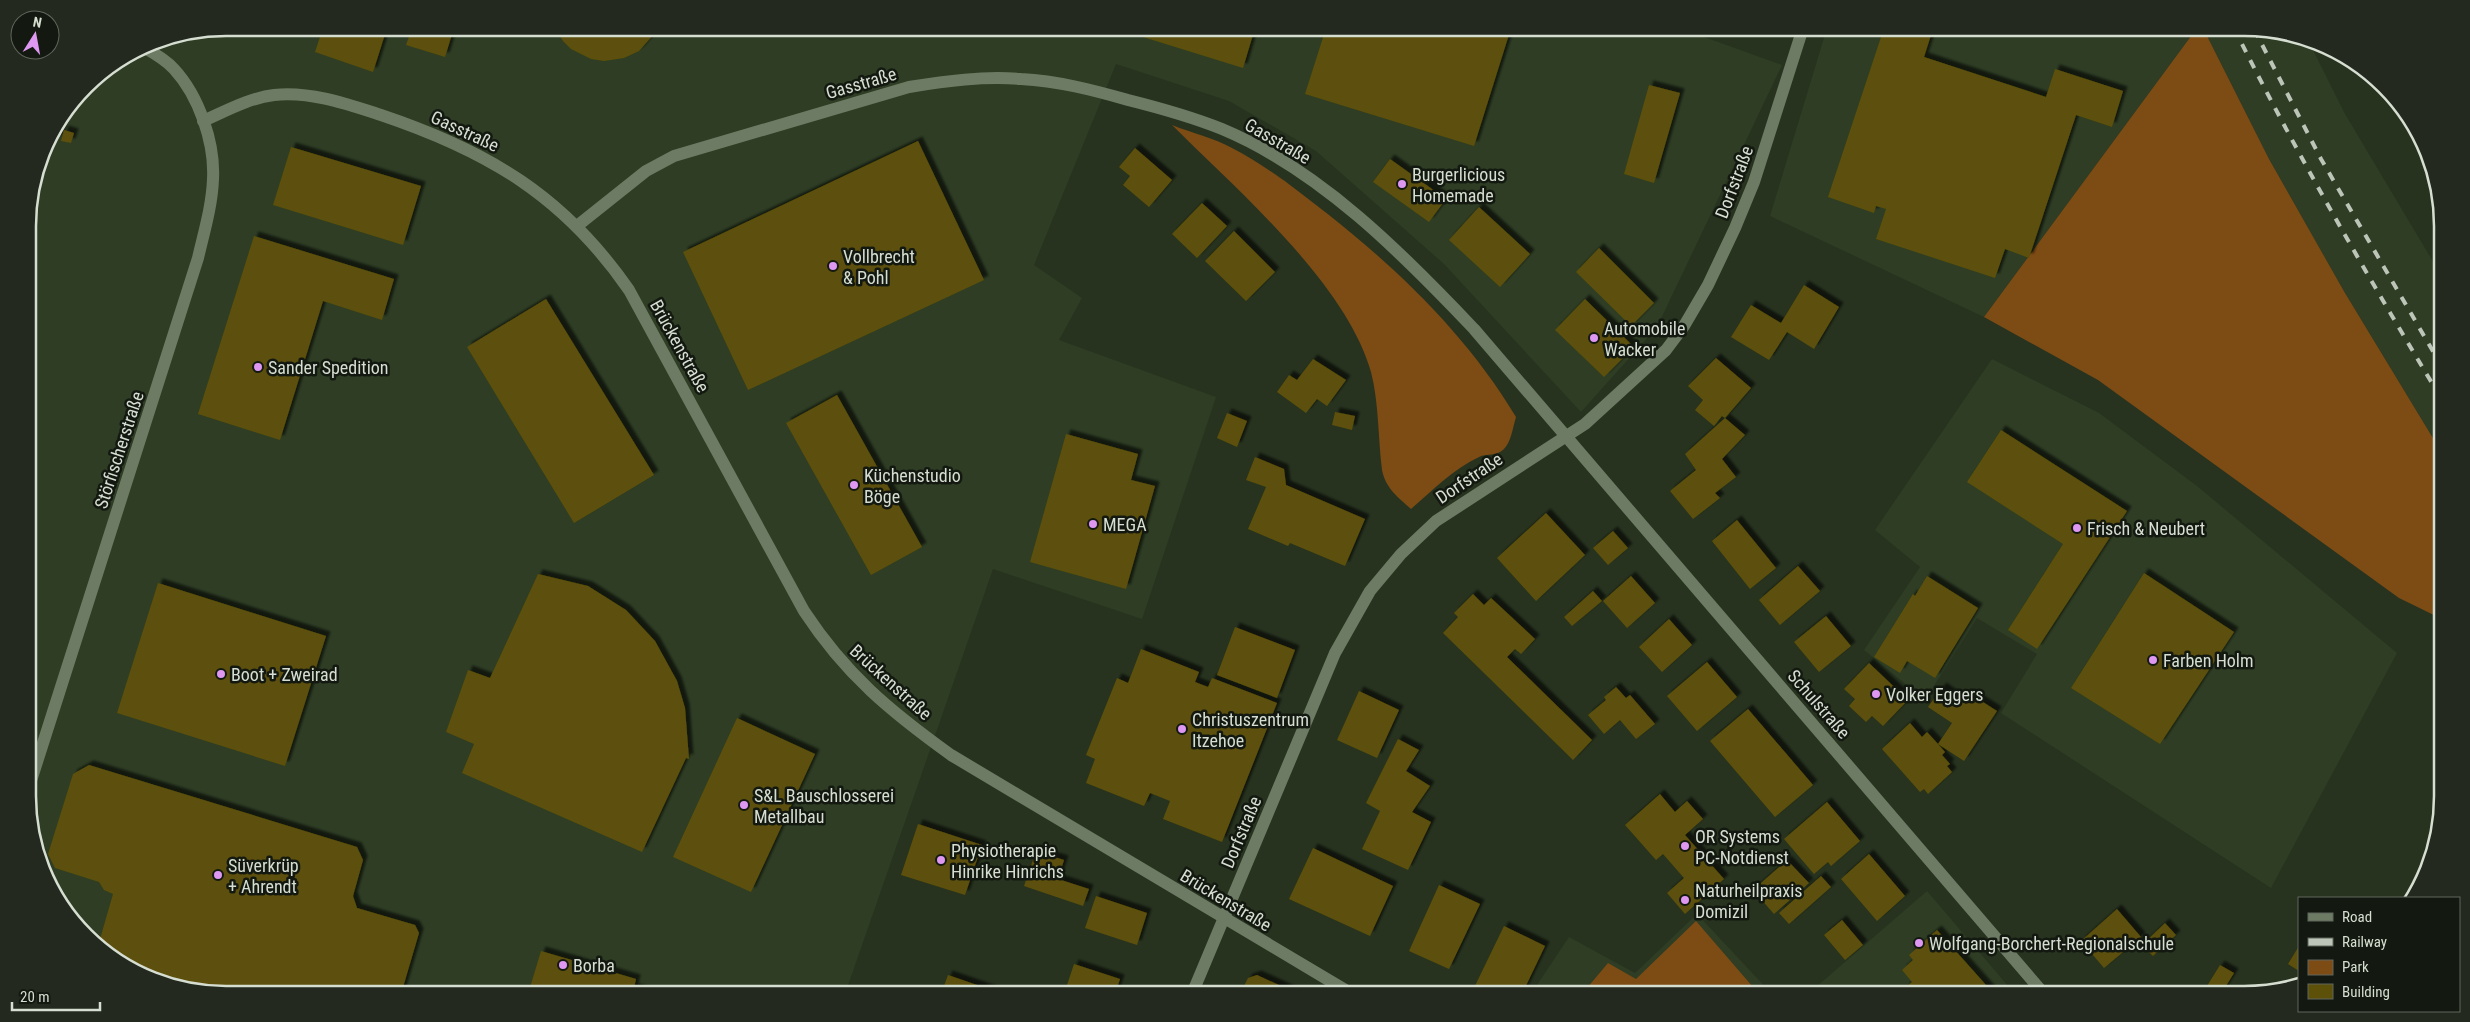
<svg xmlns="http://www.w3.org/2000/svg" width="2470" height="1022" viewBox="0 0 2470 1022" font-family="'Roboto Condensed',sans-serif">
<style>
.built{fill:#2e3d24}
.green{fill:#7d4b14}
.building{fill:#5d5008;filter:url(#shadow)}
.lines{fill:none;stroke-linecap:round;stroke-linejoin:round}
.street{stroke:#6d7b64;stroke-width:12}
.secondary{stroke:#6d7b64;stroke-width:12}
.rail{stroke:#bdc5b8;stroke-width:4;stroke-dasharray:9 9;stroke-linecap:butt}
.poi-dot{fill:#de98f2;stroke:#131910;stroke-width:2}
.labels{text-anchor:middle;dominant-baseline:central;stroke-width:5;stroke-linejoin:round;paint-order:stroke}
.street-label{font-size:18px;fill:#d6ddd1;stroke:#131910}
.poi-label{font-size:18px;fill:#d6ddd1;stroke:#131910;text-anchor:start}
.rim{fill:none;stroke:#d6ddd1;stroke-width:2.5}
</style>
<defs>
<filter id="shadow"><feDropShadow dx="4.5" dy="-4.5" stdDeviation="1" flood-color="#0009"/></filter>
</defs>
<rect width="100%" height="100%" fill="#27331f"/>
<path class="built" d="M 226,28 L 1679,28 L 1782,65 L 1657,327 L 1581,412 L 1444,264 L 1316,151 L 1229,101 L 1116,64 L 1034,265 L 1082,298 L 1059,340 L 1216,397 L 1142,619 L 993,569 L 845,994 L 226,994 L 150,979 L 105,954 L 69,917 L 43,872 L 29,822 L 28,213 L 48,138 L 95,77 L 150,43 Z
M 1827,28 L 2197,28 L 1984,317 L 1770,216 Z
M 2203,28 L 2244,28 L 2308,40 L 2345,114 L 2441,275 L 2442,453 L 2345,293 L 2269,159 Z
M 1992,359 L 2099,413 L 2197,486 L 2397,653 L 2271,888 L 2001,713 L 2037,654 L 1977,618 L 1925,700 L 1864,650 L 1920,567 L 1875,530 Z
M 1927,891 L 2015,994 L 1808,994 Z
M 1697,914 L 1772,994 L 1531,994 L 1569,937 L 1635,973 Z"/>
<path class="green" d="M 2197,28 L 2203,28 L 2269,159 L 2345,293 L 2442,453 L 2442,619 L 2399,598 L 2098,380 L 1984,317 Z
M 1172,125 C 1192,133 1214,138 1232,148 C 1267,166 1298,191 1329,215 C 1401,272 1468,337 1516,417 C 1513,427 1511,442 1504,449 C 1496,457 1487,453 1479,457 C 1453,469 1432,491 1411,509 C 1398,497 1386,489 1382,470 C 1378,438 1379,403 1371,372 C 1346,283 1236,189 1172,125 Z
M 1696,921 L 1759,994 L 1582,994 L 1608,963 L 1636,979 Z"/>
<path class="building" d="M 323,28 L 387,28 L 373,72 L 315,52 Z
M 412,28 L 443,28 L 453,31 L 445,57 L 406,45 Z
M 555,28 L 656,28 L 654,34 L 639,51 L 624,58 L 604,61 L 591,59 L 571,49 L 563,41 Z
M 1114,28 L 1255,28 L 1243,68 Z
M 1326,28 L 1511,28 L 1474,146 L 1305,94 Z
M 1884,28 L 1908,28 L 1931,35 L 1924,57 L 2046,97 L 2055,69 L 2123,91 L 2112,127 L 2076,115 L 2029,258 L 2005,249 L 1995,278 L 1876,239 L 1886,209 L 1876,206 L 1874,213 L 1828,197 Z
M 1649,85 L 1680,93 L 1654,183 L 1624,174 Z
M 56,127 L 62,129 L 58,140 L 49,137 Z
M 64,130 L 74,133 L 71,143 L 61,141 Z
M 918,141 L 984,280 L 748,390 L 683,252 Z
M 291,147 L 421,186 L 403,245 L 273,205 Z
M 1135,148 L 1172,180 L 1149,207 L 1123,185 L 1130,176 L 1119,167 Z
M 1390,159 L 1446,199 L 1429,222 L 1373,182 Z
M 1202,203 L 1227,226 L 1197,258 L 1172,234 Z
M 1479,207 L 1530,254 L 1500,287 L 1449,240 Z
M 1234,231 L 1275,272 L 1246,301 L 1205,261 Z
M 254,236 L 394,279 L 382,320 L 323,301 L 280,440 L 198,414 Z
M 1599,248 L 1654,303 L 1631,326 L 1576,272 Z
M 1804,285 L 1839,307 L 1814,349 L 1787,332 L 1769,360 L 1731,337 L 1751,305 L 1781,323 Z
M 546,299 L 654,475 L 574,523 L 467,347 Z
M 1585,299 L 1634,347 L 1604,377 L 1555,330 Z
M 1716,358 L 1751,388 L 1725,418 L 1745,435 L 1722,459 L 1736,477 L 1715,493 L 1720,498 L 1693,519 L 1670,491 L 1696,470 L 1685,454 L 1725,418 L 1722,416 L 1714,426 L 1695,410 L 1703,400 L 1688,386 Z
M 1313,359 L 1346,380 L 1327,406 L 1317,399 L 1306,413 L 1277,392 L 1289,375 L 1297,380 Z
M 837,395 L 922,547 L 871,575 L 786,423 Z
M 1335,412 L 1355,416 L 1352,430 L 1332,425 Z
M 1227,413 L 1247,421 L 1237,447 L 1217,438 Z
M 2001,430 L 2127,511 L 2037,649 L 2008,630 L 2063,544 L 1967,482 Z
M 1066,434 L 1138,454 L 1131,480 L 1155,486 L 1126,589 L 1030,562 Z
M 1255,457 L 1284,469 L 1286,485 L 1365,519 L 1345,566 L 1290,543 L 1288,546 L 1248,529 L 1266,487 L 1246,480 Z
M 1546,513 L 1585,555 L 1536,601 L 1497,558 Z
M 1737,520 L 1776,568 L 1750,589 L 1712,541 Z
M 1613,531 L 1628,548 L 1608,565 L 1593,548 Z
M 1798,566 L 1820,591 L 1780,625 L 1759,600 Z
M 2144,573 L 2234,632 L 2160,744 L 2071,688 Z
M 538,574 L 588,586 L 626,610 L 655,641 L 677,681 L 685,708 L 689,759 L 686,758 L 642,852 L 462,773 L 474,744 L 446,732 L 468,670 L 490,678 Z
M 1631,576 L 1655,603 L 1627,628 L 1603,601 Z
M 1927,576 L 1978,608 L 1935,678 L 1907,661 L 1900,673 L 1874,657 L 1913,594 L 1915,596 Z
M 158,583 L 326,636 L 285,766 L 117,713 Z
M 1593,591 L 1602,601 L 1572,626 L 1564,617 Z
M 1473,594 L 1484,605 L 1491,598 L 1535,639 L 1521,654 L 1515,649 L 1507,657 L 1592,740 L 1573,760 L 1443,633 L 1458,617 L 1454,613 Z
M 1826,616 L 1851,646 L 1819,672 L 1794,642 Z
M 1669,619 L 1692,645 L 1662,672 L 1639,647 Z
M 1235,627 L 1295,650 L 1277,698 L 1217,675 Z
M 1141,649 L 1199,672 L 1195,682 L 1208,687 L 1212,678 L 1277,703 L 1222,842 L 1163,819 L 1170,801 L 1150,793 L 1144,806 L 1086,783 L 1095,759 L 1086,755 L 1117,678 L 1128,683 Z
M 1707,662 L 1737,697 L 1697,731 L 1667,696 Z
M 1869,663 L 1908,700 L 1883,726 L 1872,716 L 1866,722 L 1849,706 L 1855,699 L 1844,689 Z
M 1616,687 L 1626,698 L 1630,695 L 1655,724 L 1636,739 L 1620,720 L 1604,734 L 1588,715 L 1606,700 L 1604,697 Z
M 1942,687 L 1966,704 L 1972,695 L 1997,711 L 1964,761 L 1938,744 L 1952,723 L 1928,707 Z
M 1359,691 L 1399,710 L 1377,758 L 1337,740 Z
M 1748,709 L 1813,785 L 1775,817 L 1710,741 Z
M 737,718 L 815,754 L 751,892 L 673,857 Z
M 1910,723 L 1922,737 L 1927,732 L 1938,744 L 1945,752 L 1942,755 L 1950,764 L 1947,766 L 1952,772 L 1928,794 L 1924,789 L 1920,792 L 1882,749 Z
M 1398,739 L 1419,750 L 1406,771 L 1430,786 L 1412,812 L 1431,822 L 1408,870 L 1362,849 L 1380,811 L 1366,803 Z
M 89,765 L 357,847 L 363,860 L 353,896 L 357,908 L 415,925 L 419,933 L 401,994 L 226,994 L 150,979 L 105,954 L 98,946 L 113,894 L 104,890 L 99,882 L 55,868 L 48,854 L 73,774 Z
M 1660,794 L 1675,812 L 1687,801 L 1703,819 L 1685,835 L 1724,879 L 1685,914 L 1667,893 L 1684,878 L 1663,854 L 1656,860 L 1625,825 Z
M 1827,802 L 1860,841 L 1831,866 L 1828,862 L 1814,874 L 1784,839 Z
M 918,824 L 982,845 L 965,895 L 901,875 Z
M 1313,848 L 1393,886 L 1370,936 L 1289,899 Z
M 1036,851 L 1064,860 L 1058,879 L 1089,889 L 1083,906 L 1024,886 Z
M 1869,854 L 1905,896 L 1877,921 L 1841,879 Z
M 1787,860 L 1809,883 L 1774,914 L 1753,890 Z
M 1821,876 L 1831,887 L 1789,924 L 1779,913 Z
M 1439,885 L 1480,904 L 1449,969 L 1409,951 Z
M 1096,896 L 1147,913 L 1137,945 L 1085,928 Z
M 2117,909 L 2141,937 L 2104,968 L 2081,941 Z
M 1842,920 L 1863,945 L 1845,960 L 1824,935 Z
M 2165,923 L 2176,935 L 2153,956 L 2142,945 Z
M 1504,926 L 1545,946 L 1522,994 L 1478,994 L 1472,992 Z
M 1937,930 L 1994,994 L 1908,994 L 1909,993 L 1905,988 L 1912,982 L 1902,970 L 1913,960 L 1909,955 Z
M 2299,946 L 2299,971 L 2288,964 Z
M 541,951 L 636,979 L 634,988 L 654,994 L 528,994 Z
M 1074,964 L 1120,979 L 1115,994 L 1064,994 Z
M 2220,965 L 2234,973 L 2221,994 L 2202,994 Z
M 948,975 L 1003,994 L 941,994 Z
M 1257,975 L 1294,992 L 1292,994 L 1240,994 L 1248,978 Z"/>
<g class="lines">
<path class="street" d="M 577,226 L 646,171 L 674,156 L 909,87 C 946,81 983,76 1021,79 C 1058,81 1093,90 1128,100 C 1160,108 1192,117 1222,129 C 1320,170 1403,254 1474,329 L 2044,994
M 1192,994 L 1335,653 L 1370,591 L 1401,554 L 1436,521 L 1585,424 L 1666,350 L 1684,326 L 1708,285 L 1735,228 L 1754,182 L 1803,28"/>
<path class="secondary" d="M 203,121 C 226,111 249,98 274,95 C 310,91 347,104 381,115 C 488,151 564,196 629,290 L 804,611 C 846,675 890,711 951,755 L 1352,994
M 29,787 L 198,258 C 204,232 212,206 213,179 C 215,143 199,96 174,69 C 166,60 154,53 143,47"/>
<path class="rail" d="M 2234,28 C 2297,155 2368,277 2441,398
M 2254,29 L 2321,159 L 2441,365"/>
</g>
<g class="poi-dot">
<circle cx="1402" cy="184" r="5"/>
<circle cx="833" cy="266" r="5"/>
<circle cx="1594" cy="338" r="5"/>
<circle cx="258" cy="367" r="5"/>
<circle cx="854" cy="485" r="5"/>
<circle cx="1093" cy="524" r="5"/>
<circle cx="2077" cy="528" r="5"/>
<circle cx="2153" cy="660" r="5"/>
<circle cx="221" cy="674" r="5"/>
<circle cx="1876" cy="694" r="5"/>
<circle cx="1182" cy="729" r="5"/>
<circle cx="744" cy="805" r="5"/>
<circle cx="1685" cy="846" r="5"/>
<circle cx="941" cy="860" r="5"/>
<circle cx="218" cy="875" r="5"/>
<circle cx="1685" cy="900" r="5"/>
<circle cx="1919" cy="943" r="5"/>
<circle cx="563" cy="965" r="5"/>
</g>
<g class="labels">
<g class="street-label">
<text transform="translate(861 83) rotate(-16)">Gasstraße</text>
<text transform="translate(465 131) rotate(25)">Gasstraße</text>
<text transform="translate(1278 141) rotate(30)">Gasstraße</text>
<text transform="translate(1734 182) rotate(-69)">Dorfstraße</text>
<text transform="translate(680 346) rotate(61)">Brückenstraße</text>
<text transform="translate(119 450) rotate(-72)">Störfischerstraße</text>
<text transform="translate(1469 478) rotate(-34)">Dorfstraße</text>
<text transform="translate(891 682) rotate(42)">Brückenstraße</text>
<text transform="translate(1819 704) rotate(49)">Schulstraße</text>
<text transform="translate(1241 832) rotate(-67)">Dorfstraße</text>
<text transform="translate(1226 900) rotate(31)">Brückenstraße</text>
</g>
<g class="poi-label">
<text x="1412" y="174">Burgerlicious<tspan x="1412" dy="21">Homemade</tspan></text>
<text x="843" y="256">Vollbrecht<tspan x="843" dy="21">&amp; Pohl</tspan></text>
<text x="1604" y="328">Automobile<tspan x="1604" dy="21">Wacker</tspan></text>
<text x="268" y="367">Sander Spedition</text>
<text x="864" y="475">Küchenstudio<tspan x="864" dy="21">Böge</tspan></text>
<text x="1103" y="524">MEGA</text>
<text x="2087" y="528">Frisch &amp; Neubert</text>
<text x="2163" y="660">Farben Holm</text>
<text x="231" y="674">Boot + Zweirad</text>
<text x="1886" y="694">Volker Eggers</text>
<text x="1192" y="719">Christuszentrum<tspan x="1192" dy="21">Itzehoe</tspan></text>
<text x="754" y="795">S&amp;L Bauschlosserei<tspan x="754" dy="21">Metallbau</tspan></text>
<text x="1695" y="836">OR Systems<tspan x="1695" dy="21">PC-Notdienst</tspan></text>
<text x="951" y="850">Physiotherapie<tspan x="951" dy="21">Hinrike Hinrichs</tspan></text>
<text x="228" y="865">Süverkrüp<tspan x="228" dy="21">+ Ahrendt</tspan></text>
<text x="1695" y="890">Naturheilpraxis<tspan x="1695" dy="21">Domizil</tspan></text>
<text x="1929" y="943">Wolfgang-Borchert-Regionalschule</text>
<text x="573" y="965">Borba</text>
</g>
</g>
<path d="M0 0H2470V1022H0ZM226 36H2244A190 190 0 0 1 2434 226V796A190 190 0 0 1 2244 986H226A190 190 0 0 1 36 796V226A190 190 0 0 1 226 36Z" fill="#23291f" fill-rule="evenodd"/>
<path class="rim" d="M226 36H2244A190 190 0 0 1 2434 226V796A190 190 0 0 1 2244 986H226A190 190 0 0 1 36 796V226A190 190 0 0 1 226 36Z"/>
<rect x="2298" y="897" width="162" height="115" fill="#131910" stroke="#61675d"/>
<rect x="2308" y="913" width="25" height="8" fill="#6d7b64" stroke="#61675d"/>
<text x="2342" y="922" font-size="15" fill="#d6ddd1">Road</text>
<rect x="2308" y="938" width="25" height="8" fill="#bdc5b8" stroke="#61675d"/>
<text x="2342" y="947" font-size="15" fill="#d6ddd1">Railway</text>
<rect x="2308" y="960" width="25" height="15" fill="#7d4b14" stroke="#61675d"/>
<text x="2342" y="972" font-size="15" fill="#d6ddd1">Park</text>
<rect x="2308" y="984" width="25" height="15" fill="#5d5008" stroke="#61675d"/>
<text x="2342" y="997" font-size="15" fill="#d6ddd1">Building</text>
<g transform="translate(35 35) rotate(11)"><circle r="24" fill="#131910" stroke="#61675d"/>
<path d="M0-4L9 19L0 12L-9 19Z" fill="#de98f2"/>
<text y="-8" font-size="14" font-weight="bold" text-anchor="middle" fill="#d6ddd1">N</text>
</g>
<path d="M12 1002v8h88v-8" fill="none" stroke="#d6ddd1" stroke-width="2.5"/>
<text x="20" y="1002" font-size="15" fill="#d6ddd1" stroke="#131910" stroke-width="4" paint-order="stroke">20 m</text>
</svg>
